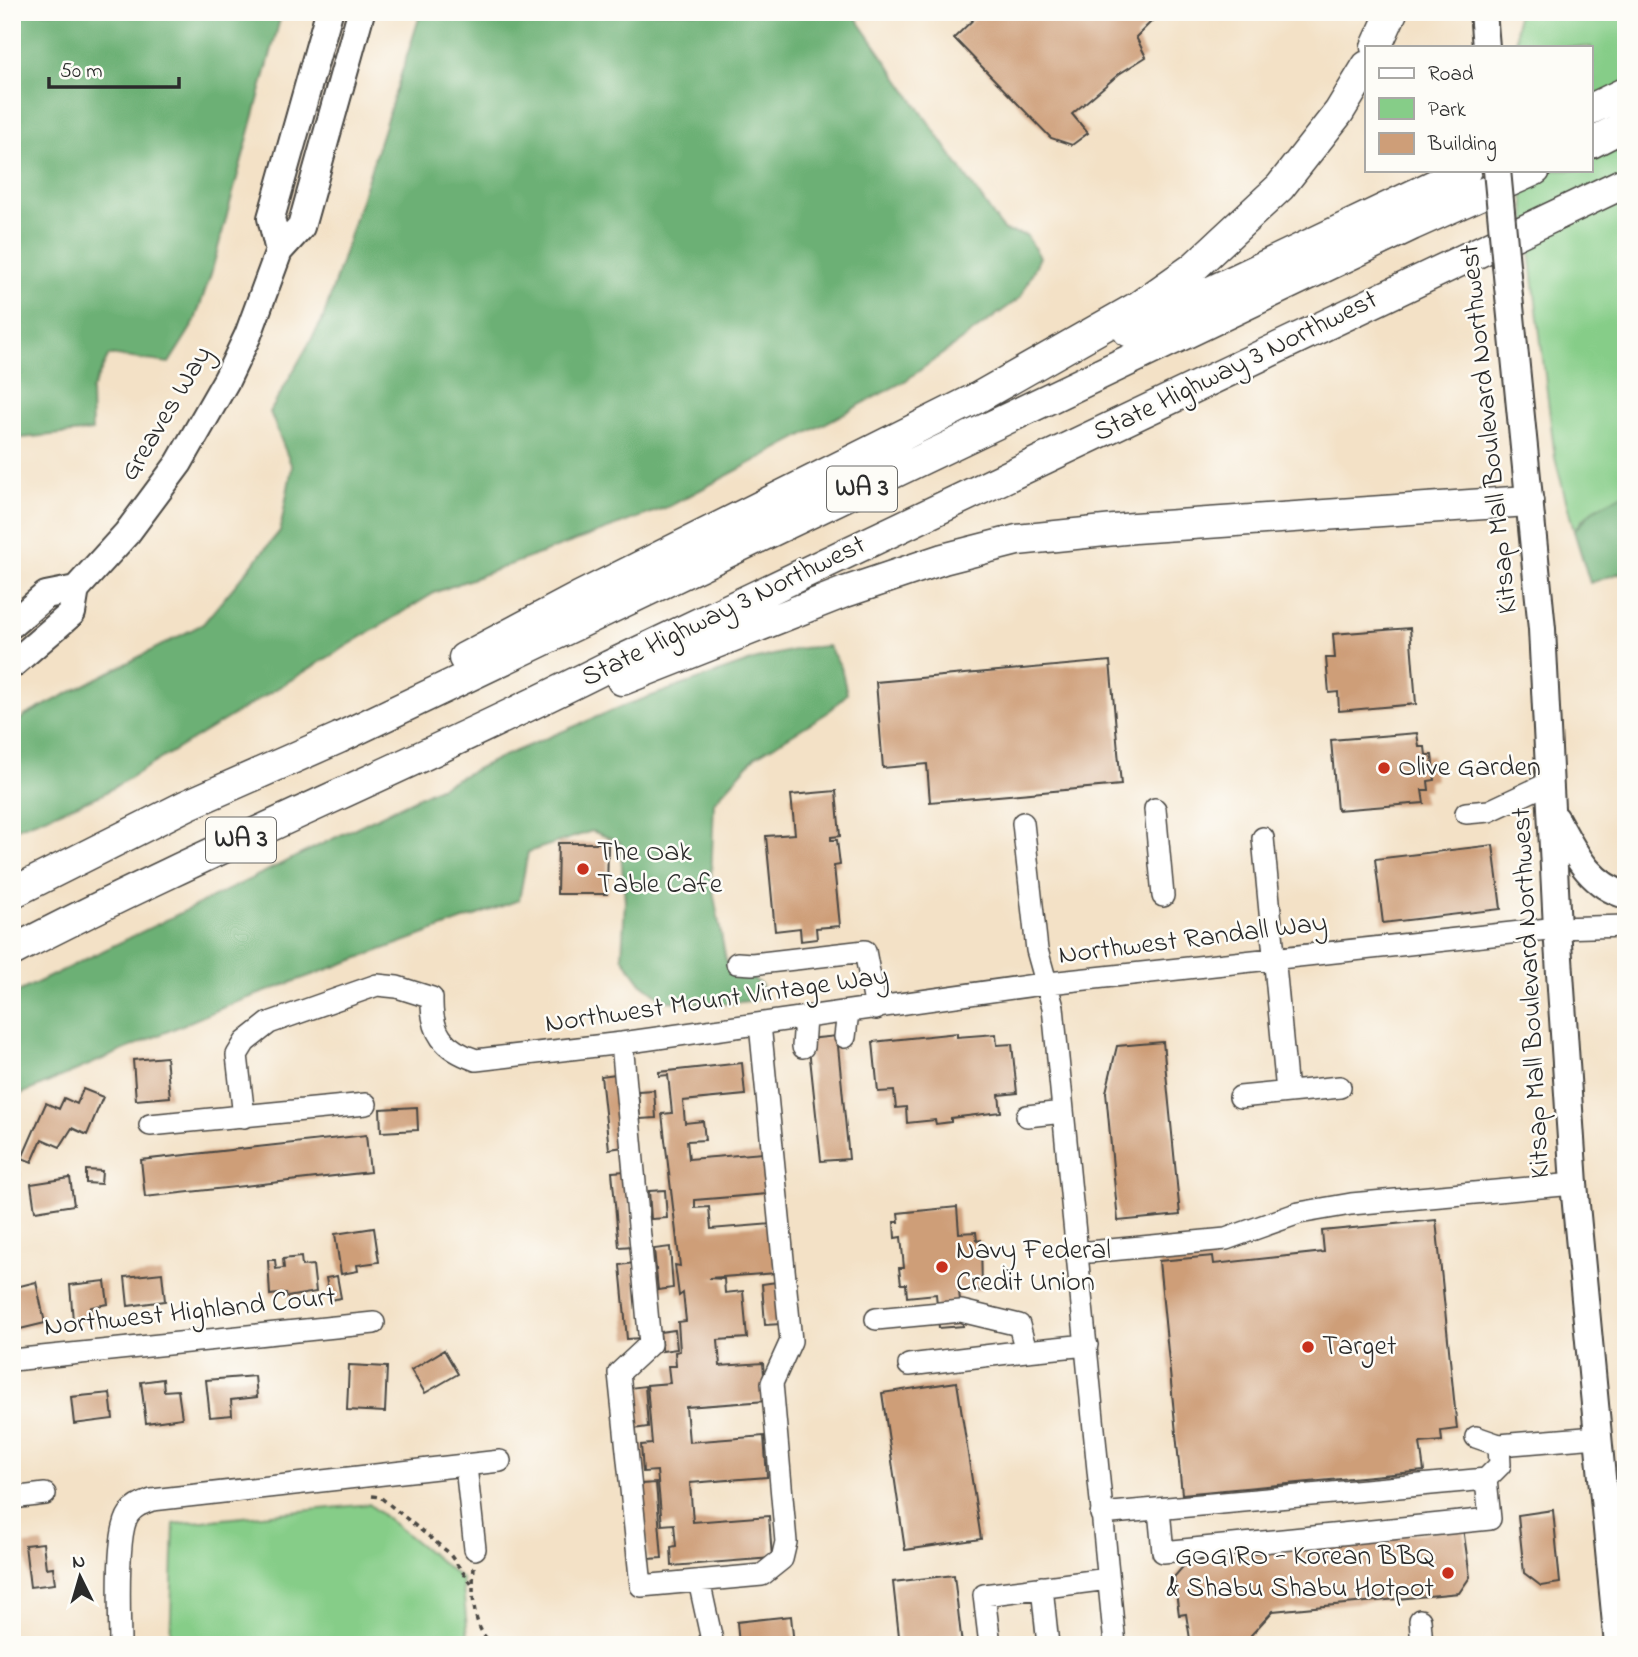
<svg xmlns="http://www.w3.org/2000/svg" width="1638" height="1657" viewBox="0 0 1638 1657" font-family="'Indie Flower',sans-serif">
<style>
.green{fill:#86cd88;stroke:#587c5a;stroke-width:2}
.forest{fill:#6cb074;stroke:#4c6e50;stroke-width:2}
.building{fill:#ce9e78}
.lines{fill:none;stroke-linecap:round;stroke-linejoin:round}
.minor-casing{stroke:#494642;stroke-width:24}
.major-casing{stroke:#494642;stroke-width:30}
.highway-casing{stroke:#494642;stroke-width:33}
.path{stroke:#494642;stroke-width:3.5;stroke-dasharray:5 5;stroke-linecap:butt}
.minor{stroke:#fff;stroke-width:21}
.major{stroke:#fff;stroke-width:26}
.highway{stroke:#fff;stroke-width:30}
.major-bridge-casing{stroke:#494642;stroke-width:30;stroke-linecap:butt}
.major-bridge{stroke:#fff;stroke-width:26}
.poi-dot{fill:#c8321e;stroke:#fdfcf7;stroke-width:2.5}
.labels{text-anchor:middle;dominant-baseline:central;stroke-width:5;stroke-linejoin:round;paint-order:stroke}
.shield{fill:#fdfcf7;stroke:#6a6a68;stroke-width:2}
.shield-label{font-size:26px;font-weight:bold;fill:#2b2b2b}
.street-label{font-size:28px;fill:#2b2b2b;stroke:#fdfcf7}
.poi-label{font-size:28px;fill:#2b2b2b;stroke:#fdfcf7;text-anchor:start}
</style>
<rect width="100%" height="100%" fill="#fdfcf7"/>
<filter id="ink" filterUnits="userSpaceOnUse"><feTurbulence type="fractalNoise" baseFrequency=".0143" numOctaves="2"/><feDisplacementMap in="SourceGraphic" scale="14" xChannelSelector="R" yChannelSelector="G"/><feConvolveMatrix kernelMatrix="1 2 1 2 8 2 1 2 1" color-interpolation-filters="sRGB"/></filter>
<filter id="wash" filterUnits="userSpaceOnUse"><feTurbulence type="fractalNoise" baseFrequency=".00686" numOctaves="4" result="noise"/><feDisplacementMap in="SourceGraphic" scale="28" xChannelSelector="R" yChannelSelector="G"/><feGaussianBlur stdDeviation="1.57" result="paint"/><feColorMatrix in="noise" values="0 0 0 0 0 0 0 0 0 0 0 0 0 0 0 0 0 1.4 0 .05"/><feComposite in="paint" operator="in"/></filter>
<g filter="url(#wash)">
<rect width="100%" height="100%" fill="#f3e1c6"/>
<path class="green" d="M 1517,12 L 1626,12 L 1626,493 L 1583,519 L 1574,531 L 1555,458 L 1520,170 L 1591,170 L 1591,47 L 1516,47 Z
M 369,1504 L 462,1579 L 469,1645 L 170,1645 L 174,1524 Z"/>
<path class="forest" d="M 12,12 L 282,12 L 211,274 L 194,323 L 169,363 L 109,355 L 91,391 L 92,431 L 12,439 Z
M 421,12 L 852,12 L 1004,231 L 1026,235 L 1040,257 L 1020,298 L 905,381 L 670,506 L 436,592 L 101,795 L 12,830 L 12,726 L 26,715 L 203,624 L 280,531 L 292,467 L 270,412 L 323,319 Z
M 1626,493 L 1626,571 L 1590,583 L 1574,531 L 1594,509 Z
M 828,646 L 841,667 L 847,694 L 827,713 L 755,757 L 714,802 L 711,880 L 726,961 L 762,985 L 756,1000 L 724,1004 L 665,1001 L 641,983 L 622,957 L 625,901 L 620,842 L 592,831 L 528,852 L 519,900 L 229,1005 L 12,1098 L 12,995 L 499,758 L 623,706 L 757,659 L 802,648 Z"/>
<g id="blocks">
<path class="building" d="M 981,12 L 1161,12 L 1136,37 L 1146,57 L 1119,74 L 1072,114 L 1088,133 L 1072,145 L 1051,138 L 954,38 Z
M 1410,628 L 1416,704 L 1339,711 L 1338,692 L 1329,693 L 1326,658 L 1335,658 L 1333,634 Z
M 1110,661 L 1121,785 L 930,802 L 927,764 L 883,768 L 876,682 Z
M 1417,733 L 1419,747 L 1425,747 L 1426,755 L 1432,755 L 1435,780 L 1428,781 L 1429,790 L 1422,790 L 1424,803 L 1337,810 L 1331,740 Z
M 836,791 L 840,836 L 831,837 L 831,840 L 837,840 L 840,865 L 834,866 L 840,926 L 816,928 L 817,939 L 801,941 L 800,928 L 775,931 L 766,836 L 795,834 L 791,795 Z
M 558,843 L 608,843 L 607,894 L 557,894 Z
M 1493,845 L 1501,909 L 1383,923 L 1375,859 Z
M 957,1033 L 957,1037 L 996,1034 L 997,1045 L 1012,1044 L 1017,1093 L 999,1095 L 1001,1112 L 951,1118 L 951,1122 L 936,1124 L 935,1120 L 907,1123 L 906,1107 L 896,1108 L 894,1091 L 878,1092 L 873,1042 Z
M 837,1036 L 849,1159 L 821,1161 L 808,1039 Z
M 1163,1042 L 1180,1215 L 1118,1221 L 1106,1092 L 1117,1046 Z
M 166,1057 L 170,1097 L 136,1100 L 133,1060 Z
M 742,1063 L 745,1095 L 683,1101 L 685,1123 L 703,1121 L 705,1140 L 687,1141 L 689,1159 L 763,1153 L 767,1194 L 695,1200 L 695,1208 L 709,1207 L 711,1229 L 772,1224 L 776,1273 L 709,1278 L 724,1279 L 725,1293 L 743,1291 L 747,1338 L 718,1340 L 720,1366 L 763,1363 L 766,1401 L 686,1407 L 689,1442 L 764,1436 L 767,1477 L 690,1483 L 693,1522 L 769,1516 L 772,1558 L 672,1566 L 671,1547 L 676,1546 L 674,1524 L 662,1525 L 657,1471 L 643,1472 L 641,1445 L 652,1444 L 647,1385 L 670,1383 L 668,1366 L 676,1366 L 675,1352 L 680,1351 L 678,1322 L 686,1321 L 683,1293 L 679,1296 L 675,1265 L 680,1266 L 662,1114 L 672,1113 L 668,1075 L 659,1076 L 659,1072 Z
M 616,1074 L 624,1147 L 609,1149 L 601,1076 Z
M 83,1089 L 103,1097 L 87,1135 L 72,1128 L 60,1147 L 42,1139 L 32,1162 L 22,1158 L 46,1103 L 59,1109 L 64,1098 L 77,1104 Z
M 654,1090 L 656,1118 L 640,1119 L 638,1091 Z
M 417,1107 L 418,1130 L 381,1132 L 380,1109 Z
M 366,1135 L 370,1172 L 145,1197 L 141,1160 Z
M 86,1170 L 102,1171 L 101,1184 L 86,1183 Z
M 12,1171 L 21,1173 L 18,1192 L 12,1191 Z
M 626,1171 L 633,1246 L 619,1247 L 612,1172 Z
M 70,1178 L 74,1205 L 35,1211 L 31,1184 Z
M 665,1190 L 667,1218 L 651,1219 L 649,1191 Z
M 957,1207 L 959,1233 L 976,1232 L 977,1241 L 981,1240 L 982,1290 L 959,1292 L 963,1326 L 939,1328 L 936,1294 L 907,1297 L 906,1284 L 901,1284 L 899,1268 L 904,1268 L 901,1237 L 895,1238 L 894,1222 L 899,1222 L 898,1213 Z
M 1436,1220 L 1457,1429 L 1441,1431 L 1442,1441 L 1420,1443 L 1424,1471 L 1182,1494 L 1159,1261 L 1213,1256 L 1214,1264 L 1324,1252 L 1322,1231 Z
M 374,1228 L 379,1262 L 357,1265 L 358,1271 L 341,1274 L 335,1234 Z
M 670,1247 L 673,1288 L 658,1290 L 654,1249 Z
M 301,1257 L 302,1266 L 313,1265 L 316,1292 L 287,1297 L 286,1293 L 270,1295 L 268,1260 L 275,1260 L 276,1269 L 284,1268 L 283,1259 Z
M 634,1263 L 641,1338 L 627,1339 L 620,1265 Z
M 162,1273 L 165,1301 L 128,1306 L 125,1277 Z
M 337,1276 L 341,1298 L 330,1300 L 326,1278 Z
M 105,1281 L 108,1304 L 91,1307 L 90,1317 L 73,1320 L 70,1285 Z
M 36,1282 L 45,1323 L 16,1330 L 12,1288 Z
M 777,1282 L 781,1324 L 765,1325 L 762,1284 Z
M 675,1330 L 677,1349 L 662,1351 L 660,1332 Z
M 444,1350 L 458,1374 L 425,1393 L 411,1370 Z
M 349,1365 L 387,1367 L 385,1412 L 347,1410 Z
M 255,1376 L 257,1397 L 231,1400 L 232,1415 L 210,1417 L 206,1380 Z
M 163,1379 L 164,1391 L 178,1390 L 182,1418 L 146,1423 L 141,1382 Z
M 957,1382 L 981,1539 L 905,1550 L 882,1393 Z
M 645,1386 L 648,1427 L 633,1429 L 629,1388 Z
M 110,1393 L 113,1419 L 74,1424 L 71,1397 Z
M 656,1483 L 662,1558 L 648,1559 L 641,1484 Z
M 1553,1510 L 1560,1583 L 1541,1586 L 1524,1573 L 1518,1515 Z
M 1463,1528 L 1470,1577 L 1459,1593 L 1273,1611 L 1251,1635 L 1252,1645 L 1191,1645 L 1186,1614 L 1179,1615 L 1174,1577 L 1187,1562 Z
M 43,1543 L 46,1568 L 53,1567 L 55,1584 L 30,1587 L 25,1545 Z
M 954,1575 L 962,1645 L 900,1645 L 893,1582 Z
M 791,1616 L 794,1645 L 739,1645 L 737,1622 Z"/>
</g>
</g>
<g filter="url(#ink)">
<use href="#blocks" fill-opacity="0" stroke="#494642" stroke-width="2"/>
<g class="lines">
<g class="minor-casing">
<path id="minor" d="M 1155,809 L 1163,896
M 1466,813 L 1489,811 L 1551,782
M 1023,823 L 1037,950 L 1053,1007 L 1115,1645
M 1263,838 L 1287,1092
M 737,963 L 752,964 L 865,951 L 876,1009
M 845,1037 L 848,1012
M 622,1043 L 650,1344 L 619,1373 L 641,1586 L 762,1575 L 782,1559 L 786,1542 L 772,1383 L 791,1341 L 760,1024
M 803,1047 L 805,1018
M 1240,1097 L 1340,1087
M 1027,1116 L 1063,1112
M 244,1117 L 237,1055 L 245,1042 L 269,1023 L 377,985 L 397,987 L 432,998 C 431,1033 443,1049 476,1060 L 622,1043 L 1049,983 L 1557,928 L 1626,926
M 150,1125 L 366,1104
M 1078,1253 L 1226,1239 L 1299,1213 L 1351,1204 L 1574,1184
M 876,1319 L 961,1311 L 1019,1325 L 1026,1351 L 1087,1345
M 12,1360 L 374,1323
M 909,1365 L 1026,1351
M 1476,1437 L 1499,1445 L 1597,1437
M 466,1466 L 475,1549
M 12,1498 L 45,1494
M 1159,1510 L 1163,1552 L 1490,1519 L 1486,1479
M 1101,1514 L 1486,1479 L 1500,1465 L 1499,1445
M 699,1581 L 713,1645
M 1042,1587 L 1048,1645
M 1420,1620 L 1422,1645
M 120,1645 C 120,1618 115,1533 129,1514 C 135,1506 142,1504 152,1500 L 500,1461
M 990,1645 L 984,1595 L 1108,1579"/>
</g>
<g class="major-casing">
<path id="major" d="M 1483,12 L 1486,47
M 279,251 L 271,218 L 329,12
M 1508,286 L 1542,629 L 1557,928 L 1574,1184 L 1618,1645
M 12,624 L 46,595 L 76,589
M 12,665 L 72,613 L 76,589 L 127,533 L 179,463 L 227,379 L 248,335 L 279,251 L 301,227 L 361,12
M 1556,819 C 1574,851 1588,885 1626,895"/>
</g>
<g class="highway-casing">
<path id="highway" d="M 1376,47 L 1392,12
M 1591,109 L 1626,92
M 1591,143 L 1626,125
M 1128,331 L 1466,170
M 464,658 L 579,597 L 977,398 L 1139,306 L 1193,268 L 1280,187 L 1339,112 L 1367,66
M 622,680 L 845,592 L 943,559 L 1017,540 L 1134,528 L 1528,501
M 12,893 L 187,805 L 339,738 L 1412,225 L 1535,170
M 12,951 C 208,849 412,766 609,666 L 1626,182"/>
</g>
<path class="path" d="M 372,1496 L 380,1497 L 448,1552 L 473,1586
M 474,1567 C 472,1592 471,1630 494,1645"/>
<use href="#minor" class="minor"/>
<use href="#major" class="major"/>
<use href="#highway" class="highway"/>
<g class="major-bridge-casing">
<path id="major-bridge" d="M 1497,170 L 1508,286"/>
</g>
<use href="#major-bridge" class="major-bridge"/>
</g>
</g>
<g class="poi-dot">
<circle cx="1384" cy="768" r="7"/>
<circle cx="583" cy="869" r="7"/>
<circle cx="942" cy="1267" r="7"/>
<circle cx="1308" cy="1347" r="7"/>
<circle cx="1448" cy="1573" r="7"/>
</g>
<g class="labels">
<g class="shield">
<rect x="827" y="466.5" width="70" height="45" rx="5"/>
<rect x="206" y="817.5" width="70" height="45" rx="5"/>
</g>
<g class="shield-label">
<text x="862" y="489">WA 3</text>
<text x="241" y="840">WA 3</text>
</g>
<g class="street-label">
<text transform="translate(1236 367) rotate(-26)">State Highway 3 Northwest</text>
<text transform="translate(167 414) rotate(-59)">Greaves Way</text>
<text transform="translate(1490 429) rotate(-96)">Kitsap Mall Boulevard Northwest</text>
<text transform="translate(724 612) rotate(-26)">State Highway 3 Northwest</text>
<text transform="translate(1193 940) rotate(-7)">Northwest Randall Way</text>
<text transform="translate(1532 993) rotate(-93)">Kitsap Mall Boulevard Northwest</text>
<text transform="translate(717 1001) rotate(-8)">Northwest Mount Vintage Way</text>
<text transform="translate(190 1313) rotate(-6)">Northwest Highland Court</text>
</g>
<g class="poi-label">
<text x="1398" y="768">Olive Garden</text>
<text x="597" y="853">The Oak<tspan x="597" dy="32">Table Cafe</tspan></text>
<text x="956" y="1251">Navy Federal<tspan x="956" dy="32">Credit Union</tspan></text>
<text x="1322" y="1347">Target</text>
<text x="1434" y="1557" text-anchor="end">GOGIRO - Korean BBQ<tspan x="1434" dy="32">&amp; Shabu Shabu Hotpot</tspan></text>
</g>
</g>
<rect width="1638" height="1657" fill="none" stroke="#fdfcf7" stroke-width="42"/>
<rect x="1365" y="46" width="228" height="126" fill="#fdfcf7" stroke="#a9a8a5" stroke-width="2"/>
<rect x="1379" y="68" width="35" height="10" fill="#ffffff" stroke="#a9a8a5" stroke-width="2"/>
<text x="1428" y="80" font-size="21" fill="#2b2b2b">Road</text>
<rect x="1379" y="98" width="35" height="21" fill="#86cd88" stroke="#a9a8a5" stroke-width="2"/>
<text x="1428" y="116" font-size="21" fill="#2b2b2b">Park</text>
<rect x="1379" y="133" width="35" height="21" fill="#ce9e78" stroke="#a9a8a5" stroke-width="2"/>
<text x="1428" y="150" font-size="21" fill="#2b2b2b">Building</text>
<g transform="translate(80 1577) rotate(355)" stroke="#fdfcf7" stroke-width="5" paint-order="stroke">
<path d="M0-5L12 26L0 18L-12 26Z" fill="#2b2b2b"/>
<text y="-10" font-size="19" font-weight="bold" text-anchor="middle" fill="#2b2b2b">N</text>
</g>
<path d="M49 77v10h130v-10" fill="none" stroke="#2b2b2b" stroke-width="3.5"/>
<text x="60" y="77" font-size="21" fill="#2b2b2b" stroke="#fdfcf7" stroke-width="5" paint-order="stroke">50 m</text>
</svg>
